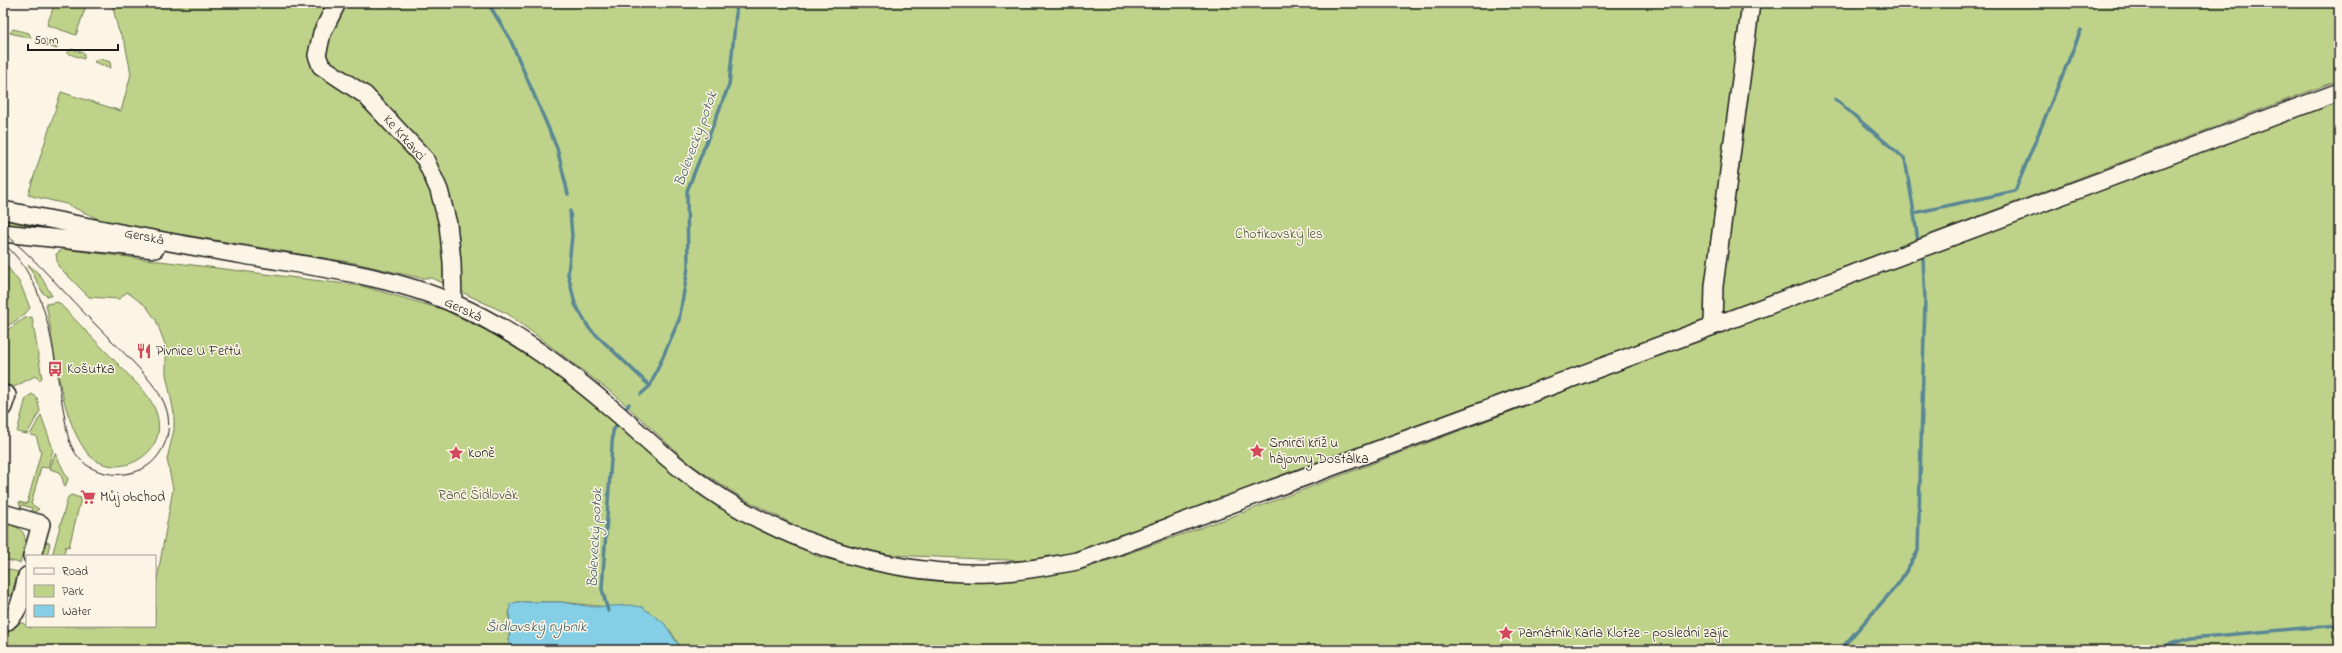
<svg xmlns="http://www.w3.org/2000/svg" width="2342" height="653" viewBox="0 0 2342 653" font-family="'Indie Flower',sans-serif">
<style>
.green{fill:#bed389;stroke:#6d7852}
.water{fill:#84cfe5;stroke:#5a8795}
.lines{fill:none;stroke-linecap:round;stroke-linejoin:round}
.stream{stroke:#5a8795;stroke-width:3.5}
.minor-casing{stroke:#1c1c1c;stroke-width:20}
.minor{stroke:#fcf5e5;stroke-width:17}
.tram{stroke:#1c1c1c;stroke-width:1}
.labels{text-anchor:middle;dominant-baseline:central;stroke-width:3;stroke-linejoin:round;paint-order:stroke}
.street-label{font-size:14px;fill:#1c1c1c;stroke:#fcf5e5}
.park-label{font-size:14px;fill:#4d533d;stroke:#fcf5e5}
.poi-label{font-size:14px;fill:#1c1c1c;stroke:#fcf5e5;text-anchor:start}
.water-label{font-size:15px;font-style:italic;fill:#405b62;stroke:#fcf5e5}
</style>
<rect width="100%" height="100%" fill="#fcf5e5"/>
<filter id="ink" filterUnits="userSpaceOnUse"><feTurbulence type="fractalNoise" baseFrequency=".025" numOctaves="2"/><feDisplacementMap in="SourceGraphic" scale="8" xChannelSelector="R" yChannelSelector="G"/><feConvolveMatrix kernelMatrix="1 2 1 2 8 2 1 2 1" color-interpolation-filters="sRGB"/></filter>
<g filter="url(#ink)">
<path class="green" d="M 55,3 L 87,3 L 76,35 L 47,25 Z
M 112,3 L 2339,3 L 2339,80 L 1203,509 L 1075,552 L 1027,561 L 891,555 L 822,539 L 744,499 L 691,465 L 615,395 L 508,314 L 432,278 L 420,278 L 355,263 L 105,222 L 66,204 L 28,195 L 61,92 L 121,111 L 131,74 L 125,43 L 118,29 Z
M 13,29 L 29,33 L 31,38 L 10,33 Z
M 45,39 L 56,43 L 57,49 L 40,43 L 41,40 Z
M 72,49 L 84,53 L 84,59 L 67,53 Z
M 98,58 L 110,62 L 111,68 L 94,62 Z
M 2339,99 L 2339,650 L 682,650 L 670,630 L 607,607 L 561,602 L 517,602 L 509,612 L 509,650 L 3,650 L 3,634 L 19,621 L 31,628 L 33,626 L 155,626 L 155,591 L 173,489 L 167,459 L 174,430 L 174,413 L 166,374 L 166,347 L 156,320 L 146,306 L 127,292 L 119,299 L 89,297 L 58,266 L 56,254 L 63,249 L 362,286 L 445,310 L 493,334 L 564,379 L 680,479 L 735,514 L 816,556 L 889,574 L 1029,579 L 1079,570 L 1101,563 L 1231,517 Z
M 41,220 L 39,232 L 10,227 L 7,222 L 10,221 L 31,225 Z
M 3,264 L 6,265 L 20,283 L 30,308 L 23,316 L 3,329 Z
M 28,264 L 40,275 L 52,296 L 47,296 L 43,293 Z
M 58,302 L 143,390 C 192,449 112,490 85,450 C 59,412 55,349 46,304 Z
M 32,317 L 42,378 L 39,380 L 35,376 L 14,387 L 5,384 L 3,333 L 25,318 Z
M 32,394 L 37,398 L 40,411 L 27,434 L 17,432 L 26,398 Z
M 41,415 L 53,449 L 48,468 L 41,467 L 31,504 L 39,509 L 31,514 L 32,508 L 22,505 L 21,510 L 19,502 L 27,504 L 41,452 L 36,436 L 30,435 Z
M 55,453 L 68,479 L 65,487 L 60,472 L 50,469 Z
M 71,495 L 81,498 L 69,547 L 66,546 L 63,556 L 52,556 L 68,497 Z
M 3,522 C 31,530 27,538 20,563 L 3,559 Z
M 42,541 L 50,543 L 47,556 L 39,556 Z
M 3,568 L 18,572 L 11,596 L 3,594 Z"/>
<path class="water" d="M 517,602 L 561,602 L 593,607 L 629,605 L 642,607 L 664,623 L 682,650 L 509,650 L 510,604 Z"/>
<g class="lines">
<path class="stream" d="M 488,3 L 510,39 L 557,148 L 568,194
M 1835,99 L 1905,159 L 1914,213
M 570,211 L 572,236 L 568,274 L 575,304 L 589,328 L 650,386
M 1918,242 L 1914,213 L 2015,191 L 2081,30
M 641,394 L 650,386 L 679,320 L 688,268 L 687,191 L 729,85 L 737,3
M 627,407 L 629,404
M 608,611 L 602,589 L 613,431 L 616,426
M 1840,650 L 1899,583 L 1918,551 L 1925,300 L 1923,259
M 2150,650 L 2191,638 L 2339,625"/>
<g class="minor-casing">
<path id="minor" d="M 337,3 L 322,33 L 317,55 L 321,66 L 365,95 L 425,159 L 439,190 L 448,224 L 452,262 L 453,303
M 3,210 C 83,226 164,242 244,255 C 313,267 390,275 455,304 C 512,329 563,367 610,407 C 635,428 659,452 685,472 C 771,539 882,576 990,573 C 1020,572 1048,566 1077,561 L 1713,326 L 2339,92
M 3,233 L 155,249
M 1713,326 L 1714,286 L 1751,3
M 3,394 L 7,395 L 3,407
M 3,513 L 41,524 L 32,556
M 3,624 C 21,614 22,594 27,576"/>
</g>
<use href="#minor" class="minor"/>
<path class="tram" d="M 3,232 C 37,260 66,295 97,326 C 116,346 158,382 166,408 C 174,431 163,460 140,470 C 116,480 85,473 73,449 C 66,437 66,421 63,408 C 52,351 50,283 3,243"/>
</g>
</g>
<defs>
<g id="restaurant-bare" transform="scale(1.2)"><path d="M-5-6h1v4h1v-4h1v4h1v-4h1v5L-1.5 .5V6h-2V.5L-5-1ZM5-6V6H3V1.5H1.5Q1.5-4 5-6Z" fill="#d1495b" stroke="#fcf5e5" stroke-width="2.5" paint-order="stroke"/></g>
<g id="bus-bare" transform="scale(1.2)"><path d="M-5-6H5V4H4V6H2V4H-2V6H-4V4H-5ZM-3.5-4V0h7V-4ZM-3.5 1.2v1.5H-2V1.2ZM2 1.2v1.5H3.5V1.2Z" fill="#d1495b" stroke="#fcf5e5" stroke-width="2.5" paint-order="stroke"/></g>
<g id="sight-bare" transform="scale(1.2)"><path d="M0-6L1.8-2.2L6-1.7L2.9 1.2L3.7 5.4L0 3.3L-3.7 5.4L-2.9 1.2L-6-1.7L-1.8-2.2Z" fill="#d1495b" stroke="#fcf5e5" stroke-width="2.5" paint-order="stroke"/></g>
<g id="supermarket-bare" transform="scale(1.2)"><path d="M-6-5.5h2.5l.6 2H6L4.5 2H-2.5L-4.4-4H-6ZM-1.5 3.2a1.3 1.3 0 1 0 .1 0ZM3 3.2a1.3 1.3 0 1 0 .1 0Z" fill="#d1495b" stroke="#fcf5e5" stroke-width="2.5" paint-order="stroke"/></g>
</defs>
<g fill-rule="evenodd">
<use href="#restaurant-bare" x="144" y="351"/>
<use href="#bus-bare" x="55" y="369"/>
<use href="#sight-bare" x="1257" y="451"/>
<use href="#sight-bare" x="456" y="453"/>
<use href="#supermarket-bare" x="88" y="497"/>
<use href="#sight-bare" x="1506" y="633"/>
</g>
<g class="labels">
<g class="street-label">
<text transform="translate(404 138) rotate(48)">Ke Krkavci</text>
<text transform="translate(144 237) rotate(11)">Gerská</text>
<text transform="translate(463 310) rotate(25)">Gerská</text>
</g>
<g class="park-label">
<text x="1279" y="234">Chotíkovský les</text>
<text x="478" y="495">Ranč Šídlovák</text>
</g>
<g class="poi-label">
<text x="156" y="351">Pivnice U Feřtů</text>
<text x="67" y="369">Košutka</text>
<text x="1269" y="443">Smírčí kříž u<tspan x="1269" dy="16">hájovny Dostálka</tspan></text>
<text x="468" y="453">koně</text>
<text x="100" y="497">Můj obchod</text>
<text x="1518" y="633">Památník Karla Klotze - poslední zajíc</text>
</g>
<g class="water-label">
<text transform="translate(696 139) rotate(-70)">Bolevecký potok</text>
<text transform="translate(595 538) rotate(-87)">Bolevecký potok</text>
<text x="536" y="627">Šidlovský rybník</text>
</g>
</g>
<rect width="2342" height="653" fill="none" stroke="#fcf5e5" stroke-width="16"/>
<rect x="8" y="8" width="2326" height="637" fill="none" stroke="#1c1c1c" stroke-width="1.5" filter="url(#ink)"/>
<rect x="26" y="555" width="130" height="72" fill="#fcf5e5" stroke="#a29e95"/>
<rect x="34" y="568" width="20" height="6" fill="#fcf5e5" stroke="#a29e95"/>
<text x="62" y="575" font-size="12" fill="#1c1c1c">Road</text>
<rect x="34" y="585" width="20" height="12" fill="#bed389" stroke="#a29e95"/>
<text x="62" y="595" font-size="12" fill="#1c1c1c">Park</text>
<rect x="34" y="605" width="20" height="12" fill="#84cfe5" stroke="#a29e95"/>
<text x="62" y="615" font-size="12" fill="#1c1c1c">Water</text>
<path d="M28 44v6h90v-6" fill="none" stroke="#1c1c1c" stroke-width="2"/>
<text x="34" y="44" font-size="12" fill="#1c1c1c" stroke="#fcf5e5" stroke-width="3" paint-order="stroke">50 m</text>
</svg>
